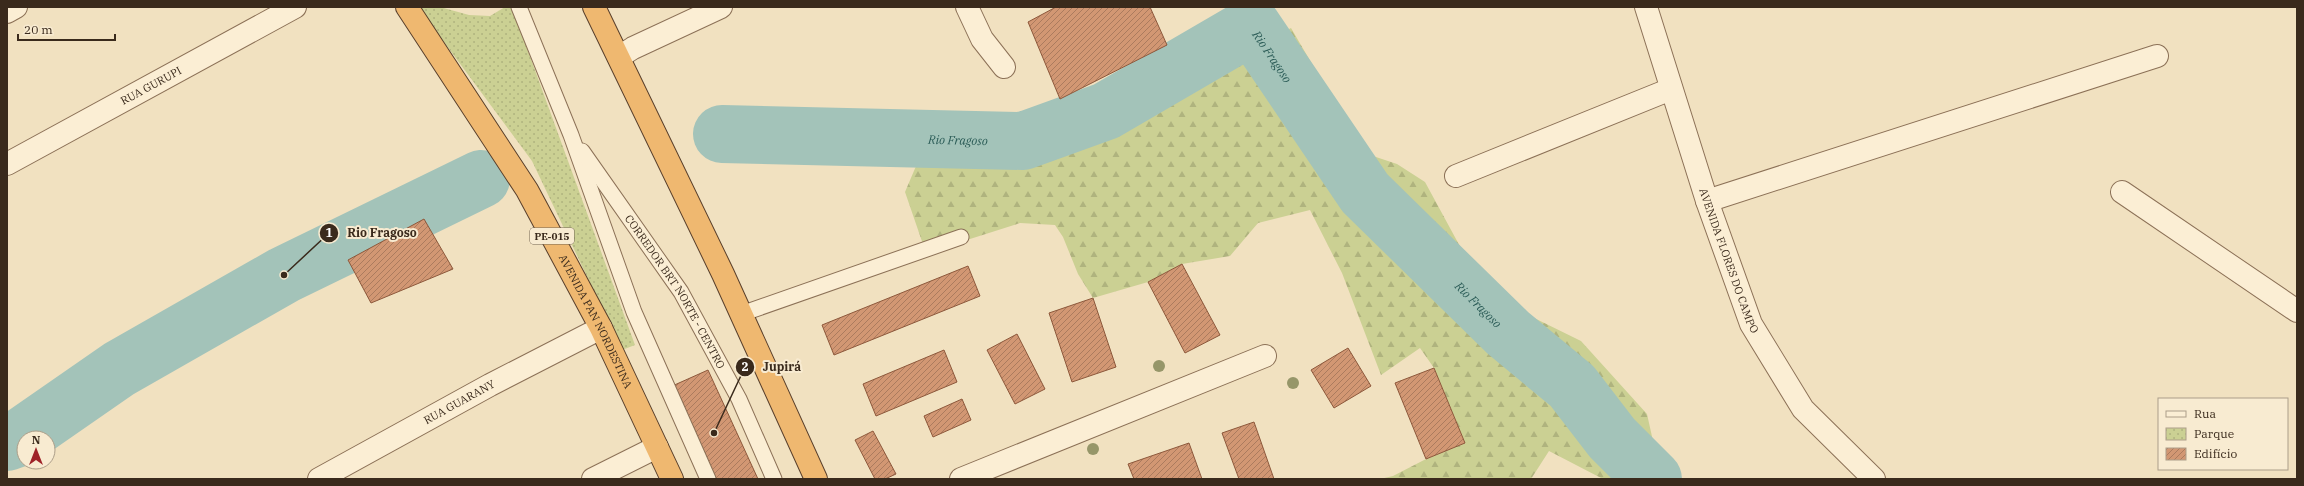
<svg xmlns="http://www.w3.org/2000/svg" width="2304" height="486" viewBox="0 0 2304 486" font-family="'IBM Plex Serif',serif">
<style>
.forest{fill:url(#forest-firs)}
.park{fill:url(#park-dots)}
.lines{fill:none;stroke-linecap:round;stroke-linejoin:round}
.stream{stroke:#6a9286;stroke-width:10}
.river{stroke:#a3c3b9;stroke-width:58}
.building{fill:url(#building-hatch);stroke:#8d583b}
.service-casing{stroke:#8c7157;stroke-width:17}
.minor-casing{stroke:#8c7157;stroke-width:24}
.trunk-casing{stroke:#593f2b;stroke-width:24}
.service{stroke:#fbeed4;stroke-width:15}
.minor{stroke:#fbeed4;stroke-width:22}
.trunk{stroke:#efb870;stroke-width:22}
.tree{fill:#969669}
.labels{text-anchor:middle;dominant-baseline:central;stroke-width:4;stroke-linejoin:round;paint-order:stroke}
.shield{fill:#f8ebd1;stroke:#736452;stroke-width:1}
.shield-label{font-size:10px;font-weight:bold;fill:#3a2a1c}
.street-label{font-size:11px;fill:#3a2a1c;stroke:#f8ebd1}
.water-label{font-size:12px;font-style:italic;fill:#2a5b56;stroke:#f8ebd1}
.leader{fill:none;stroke:#3a2a1c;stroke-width:1.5}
.callout-dot{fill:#3a2a1c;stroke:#f8ebd1;stroke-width:1.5}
.mark-label{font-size:12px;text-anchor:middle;font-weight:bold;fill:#fff}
.callout-label{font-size:12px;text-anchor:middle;font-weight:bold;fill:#3a2a1c;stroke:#f8ebd1;stroke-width:4;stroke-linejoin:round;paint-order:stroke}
</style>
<defs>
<pattern id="forest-firs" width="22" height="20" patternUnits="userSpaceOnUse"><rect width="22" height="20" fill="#cbd093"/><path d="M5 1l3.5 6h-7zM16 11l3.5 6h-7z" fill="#afb37e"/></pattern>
<pattern id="park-dots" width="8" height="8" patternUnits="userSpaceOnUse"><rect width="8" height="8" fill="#cbd093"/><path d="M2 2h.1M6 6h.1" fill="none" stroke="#afb37e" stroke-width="1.8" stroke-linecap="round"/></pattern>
<pattern id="building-hatch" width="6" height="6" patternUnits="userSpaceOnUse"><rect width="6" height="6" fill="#d29773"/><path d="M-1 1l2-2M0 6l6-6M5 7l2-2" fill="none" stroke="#ab7b5e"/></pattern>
</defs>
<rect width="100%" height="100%" fill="#f1e1c0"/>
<path class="forest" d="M 1291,28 L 1364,153 L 1397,164 L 1425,182 L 1475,274 L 1514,308 L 1581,341 L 1647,414 L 1653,441 L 1612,479 L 1603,479 L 1549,451 L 1531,479 L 1380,479 L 1393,476 L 1426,459 L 1465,443 L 1434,368 L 1420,348 L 1381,375 L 1342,273 L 1310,210 L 1258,223 L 1230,256 L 1182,264 L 1148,282 L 1093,298 L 1078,274 L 1063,237 L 1055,225 L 1020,223 L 926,253 L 905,192 L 922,152 L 1035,156 Z"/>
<path class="park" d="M 418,7 L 440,7 L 469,15 L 490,16 L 505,7 L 512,7 L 635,345 L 622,350 L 532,161 Z"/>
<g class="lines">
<path class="stream" d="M 1238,7 L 1252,26"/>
<g class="river">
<path id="s1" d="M 722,134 L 1023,141 L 1106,111 L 1252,26 L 1365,193 L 1508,333 L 1572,386 L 1612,438 L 1653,479"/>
<path d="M 7,442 L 21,437 L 119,369 L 284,275 L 481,179"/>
</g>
</g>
<path class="building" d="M 1056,7 L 1150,7 L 1167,45 L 1060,99 L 1028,22 Z
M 424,219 L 453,269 L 371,303 L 348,260 Z
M 1182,264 L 1220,335 L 1185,353 L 1148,282 Z
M 968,266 L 980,296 L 834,355 L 822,325 Z
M 1093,298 L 1116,367 L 1072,382 L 1049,313 Z
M 1017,334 L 1045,389 L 1015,404 L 987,350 Z
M 1348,348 L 1371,386 L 1334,408 L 1311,370 Z
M 944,350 L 957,382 L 876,416 L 863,384 Z
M 1434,368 L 1465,443 L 1426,459 L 1395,383 Z
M 708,370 L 758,479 L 712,479 L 670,387 Z
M 962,399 L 971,420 L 933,437 L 924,416 Z
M 1254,422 L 1274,479 L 1239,479 L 1222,433 Z
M 873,431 L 896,474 L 885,479 L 875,479 L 855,440 Z
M 1189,443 L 1202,479 L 1134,479 L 1128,464 Z"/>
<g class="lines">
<g class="service-casing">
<g id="service">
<path d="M 519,7 L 571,135 L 634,312 L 708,479"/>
<path id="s2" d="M 582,151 L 681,292 L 739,399 L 774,479"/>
<path d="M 741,314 L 961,237"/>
</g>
</g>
<g class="minor-casing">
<g id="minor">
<path d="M 967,7 L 982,39 L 1004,67"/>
<path id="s3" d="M 1646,7 L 1707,201 L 1751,324 L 1803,409 L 1874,479"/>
<path d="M 7,12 L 16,7"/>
<path d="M 619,57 L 633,48 L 721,7"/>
<path id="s4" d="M 7,164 L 295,7"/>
<path d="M 1456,176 L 1671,89"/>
<path d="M 2122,192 L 2297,311"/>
<path d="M 1707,201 L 2157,56"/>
<path id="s5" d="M 319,479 L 490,385 L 601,328"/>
<path d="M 593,479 L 657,447"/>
<path d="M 961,479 L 1265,356"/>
</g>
</g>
<g class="trunk-casing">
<g id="trunk">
<path id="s6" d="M 407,7 L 527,190 L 601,328 L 672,479"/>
<path d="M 594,7 L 723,274 L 816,479"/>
</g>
</g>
<use href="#service" class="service"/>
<use href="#minor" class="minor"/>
<use href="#trunk" class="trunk"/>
</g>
<g class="tree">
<circle cx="1159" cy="366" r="6"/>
<circle cx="1293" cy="383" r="6"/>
<circle cx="1093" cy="449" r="6"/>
</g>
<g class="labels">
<rect class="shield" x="530" y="228" width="44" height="16" rx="3"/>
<g class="shield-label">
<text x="552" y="236">PE-015</text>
</g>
<g class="street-label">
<text stroke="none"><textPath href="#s4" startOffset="164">RUA GURUPI</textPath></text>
<text stroke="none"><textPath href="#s3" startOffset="267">AVENIDA FLORES DO CAMPO</textPath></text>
<text stroke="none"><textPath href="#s2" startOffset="169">CORREDOR BRT NORTE - CENTRO</textPath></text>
<text stroke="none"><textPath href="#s6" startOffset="367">AVENIDA PAN NORDESTINA</textPath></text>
<text stroke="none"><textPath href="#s5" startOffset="160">RUA GUARANY</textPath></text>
</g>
<g class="water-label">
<text stroke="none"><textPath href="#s1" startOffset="595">Rio Fragoso</textPath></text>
<text stroke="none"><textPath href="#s1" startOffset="236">Rio Fragoso</textPath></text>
<text stroke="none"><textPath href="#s1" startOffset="919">Rio Fragoso</textPath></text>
</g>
</g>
<path class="leader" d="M284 275L329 233M714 433L745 367"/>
<g class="callout-dot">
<circle cx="284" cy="275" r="4"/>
<circle cx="714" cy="433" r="4"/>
<circle cx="329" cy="233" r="10"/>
<circle cx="745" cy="367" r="10"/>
</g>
<g class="mark-label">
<text x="329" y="237">1</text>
<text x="745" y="371">2</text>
</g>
<g class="callout-label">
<text x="382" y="237">Rio Fragoso</text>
<text x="782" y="371">Jupirá</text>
</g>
<rect width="2304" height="486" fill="none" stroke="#3a2a1c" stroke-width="16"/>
<rect x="2158" y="398" width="130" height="72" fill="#f8ebd1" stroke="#ac9e89"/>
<rect x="2166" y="411" width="20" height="6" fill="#fbeed4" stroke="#ac9e89"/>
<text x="2194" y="418" font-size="12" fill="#3a2a1c">Rua</text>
<rect x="2166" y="428" width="20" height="12" fill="url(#park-dots)" stroke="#ac9e89"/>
<text x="2194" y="438" font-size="12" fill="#3a2a1c">Parque</text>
<rect x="2166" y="448" width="20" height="12" fill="url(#building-hatch)" stroke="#ac9e89"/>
<text x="2194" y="458" font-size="12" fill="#3a2a1c">Edifício</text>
<g transform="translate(36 450)"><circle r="19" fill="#f8ebd1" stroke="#ac9e89"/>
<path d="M0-3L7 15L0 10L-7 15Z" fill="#9f2228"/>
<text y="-6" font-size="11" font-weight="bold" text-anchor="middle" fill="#3a2a1c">N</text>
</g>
<path d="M18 34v6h97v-6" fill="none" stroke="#3a2a1c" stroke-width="2"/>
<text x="24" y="34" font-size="12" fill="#3a2a1c" stroke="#f8ebd1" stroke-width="3" paint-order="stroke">20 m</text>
</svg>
